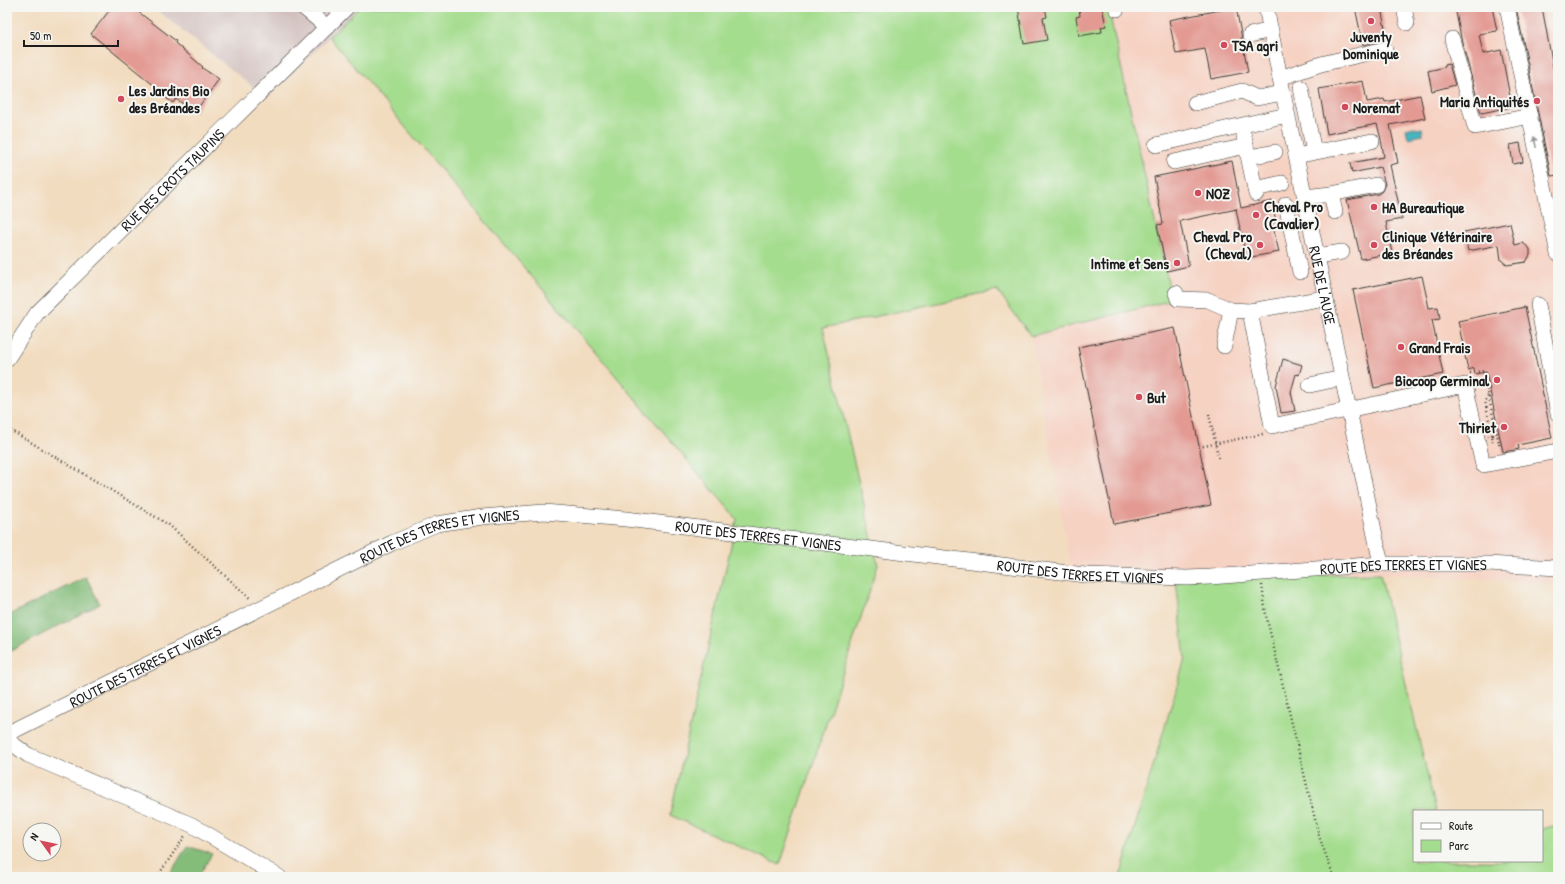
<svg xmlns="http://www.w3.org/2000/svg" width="1565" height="884" viewBox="0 0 1565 884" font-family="'Patrick Hand',sans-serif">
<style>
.built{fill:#f6d2c3}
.industrial{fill:#d1bfbd}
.green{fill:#a5dd8f;stroke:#607c56}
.forest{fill:#84bc7a;stroke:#506c4b}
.water{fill:#47b6c0;stroke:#32696e}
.building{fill:#e39a93}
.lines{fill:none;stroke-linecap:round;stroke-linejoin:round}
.minor-casing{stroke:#3c3934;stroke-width:16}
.path{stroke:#3c3934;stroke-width:2.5;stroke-dasharray:1 3;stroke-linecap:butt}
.minor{stroke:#fff;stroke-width:15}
.oneway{fill:#999}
.poi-dot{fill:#d1495b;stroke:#f6f6f2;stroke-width:1.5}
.labels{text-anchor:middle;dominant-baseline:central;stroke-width:4;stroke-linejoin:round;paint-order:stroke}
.poi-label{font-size:15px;font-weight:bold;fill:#1c1c1c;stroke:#f6f6f2;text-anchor:start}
.street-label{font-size:15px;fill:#1c1c1c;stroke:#f6f6f2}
</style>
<rect width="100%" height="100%" fill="#f6f6f2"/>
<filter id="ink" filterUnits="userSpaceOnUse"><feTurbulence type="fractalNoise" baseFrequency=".025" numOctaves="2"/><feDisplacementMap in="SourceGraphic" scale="8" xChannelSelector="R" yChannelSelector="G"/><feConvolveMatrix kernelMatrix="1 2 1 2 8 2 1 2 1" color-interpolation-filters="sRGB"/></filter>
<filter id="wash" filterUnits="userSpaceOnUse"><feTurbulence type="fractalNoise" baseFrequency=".012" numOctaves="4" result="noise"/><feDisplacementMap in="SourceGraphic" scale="16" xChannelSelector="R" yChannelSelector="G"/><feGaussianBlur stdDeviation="0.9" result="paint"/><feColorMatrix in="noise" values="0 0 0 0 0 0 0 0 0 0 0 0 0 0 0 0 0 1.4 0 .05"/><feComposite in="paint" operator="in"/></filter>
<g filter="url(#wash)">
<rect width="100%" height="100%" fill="#f2dcbf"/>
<path class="built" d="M 1108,7 L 1558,7 L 1558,583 L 1380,574 L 1073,581 L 1031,336 L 1172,299 Z"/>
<path class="industrial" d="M 153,7 L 360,7 L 267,98 Z"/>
<path class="green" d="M 360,7 L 1108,7 L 1172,300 L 1031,336 L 997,290 L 823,328 L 878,565 L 780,865 L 670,815 L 737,519 L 329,37 Z
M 1380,574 L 1436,811 L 1414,811 L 1414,861 L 1542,861 L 1542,829 L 1558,825 L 1558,877 L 1120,877 L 1185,659 L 1176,580 L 1187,578 Z"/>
<path class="forest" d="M 86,577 L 100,604 L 7,653 L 7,616 Z
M 187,846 L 212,854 L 198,877 L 168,877 Z"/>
<path class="water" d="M 1414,127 L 1417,129 L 1422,128 L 1423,135 L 1408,138 L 1406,129 Z"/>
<g id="blocks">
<path class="building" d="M 112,7 L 132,7 L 176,41 L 175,43 L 203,67 L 202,68 L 219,79 L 195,112 L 176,99 L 173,103 L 161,94 L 162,92 L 91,34 Z
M 1018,7 L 1045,7 L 1047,17 L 1043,18 L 1047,40 L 1024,44 Z
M 1079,7 L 1102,7 L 1106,26 L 1101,27 L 1102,32 L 1079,36 L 1076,17 L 1080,16 Z
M 1236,7 L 1248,72 L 1211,79 L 1205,49 L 1176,54 L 1169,20 Z
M 1355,7 L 1381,7 L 1387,40 L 1363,45 Z
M 1455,7 L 1492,7 L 1497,31 L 1479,34 L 1483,54 L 1501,50 L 1512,107 L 1481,113 L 1461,38 Z
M 1516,7 L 1542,7 L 1558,94 L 1558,175 L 1551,176 Z
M 1449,64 L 1455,85 L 1432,91 L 1428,71 L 1445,67 L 1445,65 Z
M 1363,81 L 1367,102 L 1384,99 L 1385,102 L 1420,95 L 1425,118 L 1390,125 L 1398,163 L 1390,165 L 1402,219 L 1386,222 L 1392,253 L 1361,259 L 1347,200 L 1378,194 L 1382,191 L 1385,184 L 1380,167 L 1352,173 L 1350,163 L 1384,157 L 1381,139 L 1377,124 L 1327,134 L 1319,89 Z
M 1520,143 L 1523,162 L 1513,164 L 1510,145 Z
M 1232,161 L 1241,208 L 1272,201 L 1276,222 L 1272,223 L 1279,252 L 1246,258 L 1236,209 L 1237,209 L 1180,221 L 1189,266 L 1167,271 L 1157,225 L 1163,224 L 1154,177 Z
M 1510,223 L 1515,245 L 1523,243 L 1530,249 L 1530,255 L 1526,262 L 1507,265 L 1501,260 L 1499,245 L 1468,251 L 1464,232 Z
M 1422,276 L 1429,308 L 1438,307 L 1440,319 L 1432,320 L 1443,374 L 1374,388 L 1353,290 Z
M 1525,307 L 1552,438 L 1518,445 L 1519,449 L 1503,452 L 1486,372 L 1475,374 L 1474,368 L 1468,370 L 1458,321 Z
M 1175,328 L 1211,505 L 1114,524 L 1078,347 Z
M 1283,359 L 1302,365 L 1299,375 L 1296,374 L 1291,392 L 1295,411 L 1281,413 L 1276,386 Z"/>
</g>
</g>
<g filter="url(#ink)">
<use href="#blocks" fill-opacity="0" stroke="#3c3934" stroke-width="1"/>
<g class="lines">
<g class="minor-casing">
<g id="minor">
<path d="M 303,7 L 327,27"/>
<path d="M 1116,7 L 1117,9"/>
<path id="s1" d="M 1266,7 L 1283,93 L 1381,564"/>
<path d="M 1404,7 L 1407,23"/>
<path d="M 1507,7 L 1558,254"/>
<path d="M 1250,35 L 1271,30"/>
<path d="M 1452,39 L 1475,127 L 1530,116"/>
<path d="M 1280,78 L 1321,64 L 1385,49"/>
<path d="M 1301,88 L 1314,152"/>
<path d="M 1195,103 L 1242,91 L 1257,98 L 1283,93"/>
<path d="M 1244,136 L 1256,194"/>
<path d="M 1156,145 L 1287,115"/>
<path d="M 1296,156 L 1372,141"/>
<path d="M 1249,157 L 1275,152"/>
<path d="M 1174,162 L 1246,146"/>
<path d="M 1255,189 L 1282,183"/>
<path d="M 1331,194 L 1376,185"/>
<path d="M 1305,197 L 1331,194 L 1335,212"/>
<path d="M 1286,204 L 1300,272"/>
<path d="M 1317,256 L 1342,252"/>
<path d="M 1176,293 L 1178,299 L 1208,300 L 1231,310 L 1250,311 L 1325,298"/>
<path d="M 1538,305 L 1558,414"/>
<path d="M 1250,311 L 1272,426 L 1465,385 L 1483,465 L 1558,451"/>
<path d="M 1224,346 L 1231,310"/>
<path id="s2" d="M 7,359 L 37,313 L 347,7"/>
<path d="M 1310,385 L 1342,378"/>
<path id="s3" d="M 7,734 L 392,543 L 437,524 L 482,517 L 544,512 L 626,519 L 1085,575 L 1187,578 L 1210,577 L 1381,564 L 1488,564 L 1558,568"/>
<path d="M 7,740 L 28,755 L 192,825 L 279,877"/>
</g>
</g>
<path class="path" d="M 1470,373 L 1483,371 L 1500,448
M 1488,396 L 1485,401 L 1492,435 L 1488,436
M 1209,414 L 1219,460
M 7,428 L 169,525 L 251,599
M 1493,442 L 1492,435 L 1497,434
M 1199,447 L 1263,434
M 1262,585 L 1266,615 L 1319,836 L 1334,877
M 157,877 L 185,836"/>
<use href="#minor" class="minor"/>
</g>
<defs><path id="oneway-solid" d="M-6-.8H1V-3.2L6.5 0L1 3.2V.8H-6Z"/></defs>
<use class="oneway" href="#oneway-solid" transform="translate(1535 142) rotate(-102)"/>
</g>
<g class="poi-dot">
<circle cx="1371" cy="21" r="4"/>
<circle cx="1224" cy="45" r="4"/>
<circle cx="121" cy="99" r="4"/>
<circle cx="1537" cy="101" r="4"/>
<circle cx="1345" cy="107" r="4"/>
<circle cx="1198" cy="193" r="4"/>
<circle cx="1374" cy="207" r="4"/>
<circle cx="1256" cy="215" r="4"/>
<circle cx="1260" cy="245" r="4"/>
<circle cx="1374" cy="245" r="4"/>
<circle cx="1177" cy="263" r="4"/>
<circle cx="1401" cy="347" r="4"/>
<circle cx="1497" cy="380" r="4"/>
<circle cx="1139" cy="397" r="4"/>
<circle cx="1504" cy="427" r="4"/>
</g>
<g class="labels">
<g class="poi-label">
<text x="1371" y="36" text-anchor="middle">Juventy<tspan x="1371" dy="17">Dominique</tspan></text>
<text x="1232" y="45">TSA agri</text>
<text x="129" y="90">Les Jardins Bio<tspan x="129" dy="17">des Bréandes</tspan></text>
<text x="1529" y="101" text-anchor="end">Maria Antiquités</text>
<text x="1353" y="107">Noremat</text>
<text x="1206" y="193">NOZ</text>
<text x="1264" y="206">Cheval Pro<tspan x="1264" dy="17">(Cavalier)</tspan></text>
<text x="1382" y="207">HA Bureautique</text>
<text x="1252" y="236" text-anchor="end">Cheval Pro<tspan x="1252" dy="17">(Cheval)</tspan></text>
<text x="1382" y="236">Clinique Vétérinaire<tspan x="1382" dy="17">des Bréandes</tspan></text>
<text x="1169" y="263" text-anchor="end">Intime et Sens</text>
<text x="1409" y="347">Grand Frais</text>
<text x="1489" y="380" text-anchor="end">Biocoop Germinal</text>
<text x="1147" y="397">But</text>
<text x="1496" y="427" text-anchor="end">Thiriet</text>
</g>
<g class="street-label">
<text stroke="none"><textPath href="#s2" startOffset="245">RUE DES CROTS TAUPINS</textPath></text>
<text stroke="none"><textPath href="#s1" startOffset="284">RUE DE L'AUGE</textPath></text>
<text stroke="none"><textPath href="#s3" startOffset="802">ROUTE DES TERRES ET VIGNES</textPath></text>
<text stroke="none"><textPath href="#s3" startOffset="478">ROUTE DES TERRES ET VIGNES</textPath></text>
<text stroke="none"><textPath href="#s3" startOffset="1450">ROUTE DES TERRES ET VIGNES</textPath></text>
<text stroke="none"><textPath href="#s3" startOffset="1126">ROUTE DES TERRES ET VIGNES</textPath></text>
<text stroke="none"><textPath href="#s3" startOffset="154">ROUTE DES TERRES ET VIGNES</textPath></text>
</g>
</g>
<rect width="1565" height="884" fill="none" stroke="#f6f6f2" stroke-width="24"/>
<rect x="1413" y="810" width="130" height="52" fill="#f6f6f2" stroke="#9f9f9c"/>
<rect x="1421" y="823" width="20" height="6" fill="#ffffff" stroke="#9f9f9c"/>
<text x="1449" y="830" font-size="12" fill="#1c1c1c">Route</text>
<rect x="1421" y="840" width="20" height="12" fill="#a5dd8f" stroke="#9f9f9c"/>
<text x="1449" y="850" font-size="12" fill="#1c1c1c">Parc</text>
<g transform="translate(42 842) rotate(303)"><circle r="19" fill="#f6f6f2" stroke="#9f9f9c"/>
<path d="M0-3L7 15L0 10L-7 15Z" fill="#d1495b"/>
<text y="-6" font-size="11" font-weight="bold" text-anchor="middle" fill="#1c1c1c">N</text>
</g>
<path d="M24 40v6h94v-6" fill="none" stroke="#1c1c1c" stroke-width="2"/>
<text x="30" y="40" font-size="12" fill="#1c1c1c" stroke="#f6f6f2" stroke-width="3" paint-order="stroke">50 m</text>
</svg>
